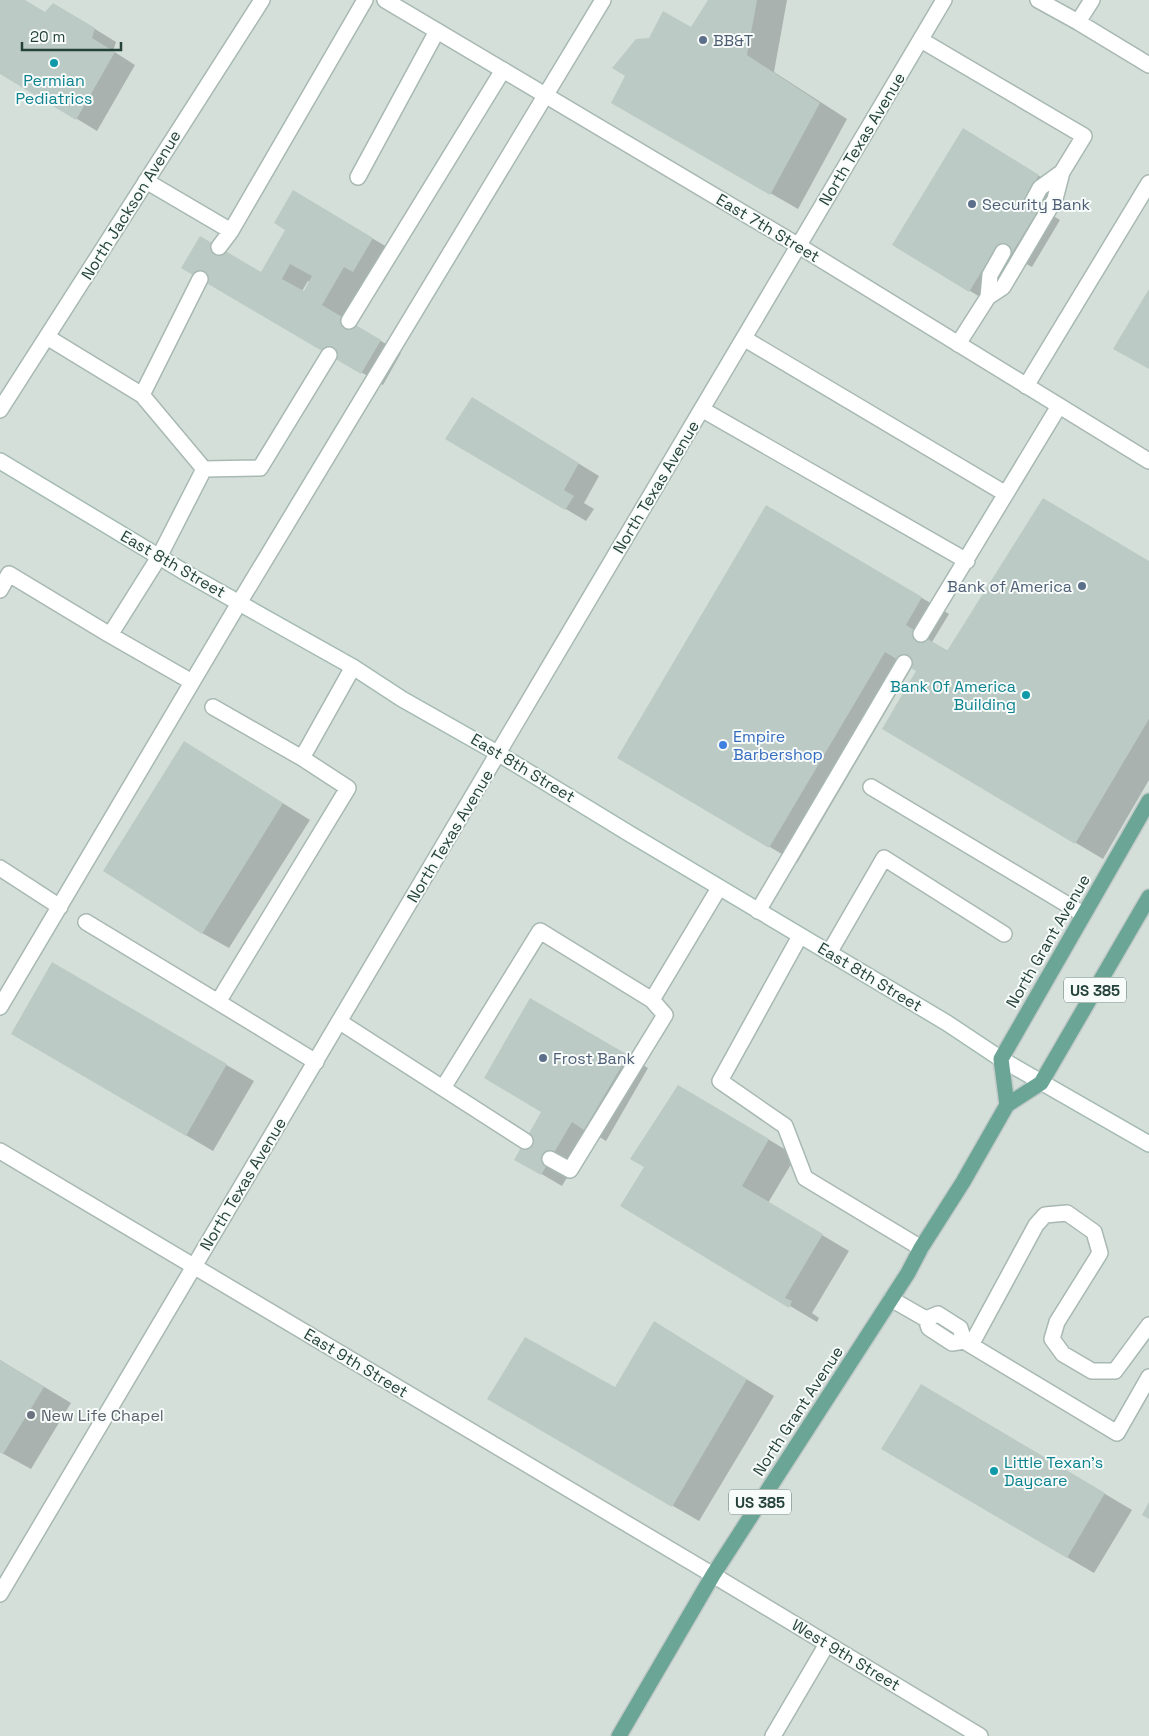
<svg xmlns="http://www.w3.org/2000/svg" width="1149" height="1736" viewBox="0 0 1149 1736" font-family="'Space Grotesk',sans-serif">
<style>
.built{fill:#d4dfda}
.shadow{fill:#0003;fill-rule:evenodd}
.building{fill:#bbcac4;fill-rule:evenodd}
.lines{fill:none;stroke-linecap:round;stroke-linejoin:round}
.service-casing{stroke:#a8b8b2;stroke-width:18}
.minor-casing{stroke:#a8b8b2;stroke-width:18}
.tertiary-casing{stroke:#a8b8b2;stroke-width:18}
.secondary-casing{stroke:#a4bbb3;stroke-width:18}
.primary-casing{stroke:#c2cac8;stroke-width:18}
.service{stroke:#fff;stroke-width:15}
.minor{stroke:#fff;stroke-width:15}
.tertiary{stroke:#fff;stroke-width:15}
.secondary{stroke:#fff;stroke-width:15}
.primary{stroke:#6aa596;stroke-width:15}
.service-dot{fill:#5c6f8a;stroke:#f7fbf9;stroke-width:2}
.culture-dot{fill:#0f9aa8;stroke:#f7fbf9;stroke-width:2}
.shop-dot{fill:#3f7fe0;stroke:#f7fbf9;stroke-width:2}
.worship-dot{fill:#6b7280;stroke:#f7fbf9;stroke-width:2}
.labels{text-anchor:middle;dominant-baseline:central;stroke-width:4;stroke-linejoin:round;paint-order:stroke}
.shield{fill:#f7fbf9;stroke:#637a73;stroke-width:1}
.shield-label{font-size:15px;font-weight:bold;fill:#24423a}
.service-label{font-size:16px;fill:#4e5e75;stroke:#f7fbf9;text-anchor:start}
.culture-label{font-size:16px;fill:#0d838f;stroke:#f7fbf9}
.street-label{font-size:16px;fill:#24423a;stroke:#f7fbf9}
.shop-label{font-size:16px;fill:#366cbe;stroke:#f7fbf9;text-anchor:start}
.worship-label{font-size:16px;fill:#5b616d;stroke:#f7fbf9;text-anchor:start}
</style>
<rect width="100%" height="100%" fill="#e6efeb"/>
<path class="built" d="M 0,0 L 1149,0 L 1149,1736 L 0,1736 Z"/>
<path class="shadow" d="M 0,0 L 23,0 L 45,13 L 74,16 L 116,42 L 113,51 L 135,65 L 97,131 L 0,72 Z
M 710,0 L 787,0 L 774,72 L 847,119 L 798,209 L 613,102 L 650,39 L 691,28 Z
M 984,142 L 1059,188 L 1045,211 L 1060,220 L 1032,267 L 1017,259 L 990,303 L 894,245 Z
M 293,192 L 394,251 L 375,283 L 366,278 L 343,318 L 401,353 L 383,385 L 183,267 L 261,273 L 287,229 ZM 308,281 L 310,282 L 305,293 L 302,291 Z
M 493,411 L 599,476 L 584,503 L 594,509 L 586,521 L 447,438 Z
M 794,522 L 949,614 L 932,642 L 948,651 L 1149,562 L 1149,780 L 1103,859 L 884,729 L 918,671 L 912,667 L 797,863 L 619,757 Z
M 212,759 L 310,820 L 229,948 L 202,933 Z
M 53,964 L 254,1081 L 213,1151 L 12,1033 Z
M 531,1000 L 648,1068 L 606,1141 L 593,1133 L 562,1186 L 516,1159 L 543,1112 Z
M 706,1102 L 796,1156 L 768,1203 L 849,1251 L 812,1313 L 819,1318 L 817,1322 L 622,1206 Z
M 681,1339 L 774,1396 L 699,1521 L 489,1399 L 615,1389 Z
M 0,1360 L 71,1403 L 31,1469 L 0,1452 Z
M 949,1401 L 1132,1510 L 1094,1573 L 883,1449 Z"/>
<path class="building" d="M 0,0 L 25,0 L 45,12 L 53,3 L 95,28 L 92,38 L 115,52 L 76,120 L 0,74 Z
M 708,0 L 757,0 L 747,55 L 820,103 L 770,195 L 611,103 L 625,76 L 612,68 L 636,39 L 649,38 L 663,11 L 691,27 Z
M 963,128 L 1039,175 L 1025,198 L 1040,207 L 1010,256 L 996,248 L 969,292 L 892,245 Z
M 293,190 L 373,238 L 353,272 L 344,267 L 322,305 L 381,340 L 361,374 L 181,268 L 200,236 L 261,272 L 285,230 L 274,223 ZM 290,264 L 312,276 L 304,291 L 282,279 Z
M 1149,289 L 1149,369 L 1113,349 Z
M 472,397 L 579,463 L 564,490 L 574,496 L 565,510 L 445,439 Z
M 1043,498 L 1149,561 L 1149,719 L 1075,844 L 882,729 L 916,671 L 885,652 L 769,848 L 617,758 L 766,505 L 922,597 L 906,625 L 947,651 Z
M 184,741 L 283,803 L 202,934 L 103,871 Z
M 52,962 L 227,1064 L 186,1136 L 11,1034 Z
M 530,998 L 628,1055 L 584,1130 L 572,1122 L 541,1175 L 514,1160 L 541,1112 L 484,1078 Z
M 678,1085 L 769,1139 L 742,1186 L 823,1234 L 785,1298 L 792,1301 L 789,1308 L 620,1206 L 644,1167 L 630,1159 Z
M 654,1321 L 747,1379 L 672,1507 L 487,1399 L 525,1337 L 615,1387 Z
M 0,1360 L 44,1387 L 3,1454 L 0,1452 Z
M 921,1384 L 1105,1493 L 1067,1558 L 881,1449 Z
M 1149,1502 L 1149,1519 L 1142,1515 Z"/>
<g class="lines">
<g class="service-casing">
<path id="service" d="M 1038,0 L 1078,22 L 1149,65
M 1078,22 L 1092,0
M 921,40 L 1084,136 L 1062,172 L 1055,199 L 1003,287 L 988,297 L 958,344
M 358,177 L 437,31
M 146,181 L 231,231
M 1032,203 L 1040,188 L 1062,172
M 219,247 L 231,231 L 365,0
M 988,297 L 990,275 L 1003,252
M 349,321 L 503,70
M 47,337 L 142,395 L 204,469 L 260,468 L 329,355
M 745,339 L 1006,494
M 1026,386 L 1149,183
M 142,395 L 200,279
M 703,410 L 967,561
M 0,590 L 9,574 L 110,635 L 159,557 L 204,469
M 921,634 L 1059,406
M 110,635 L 192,682
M 213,707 L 302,758
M 871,787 L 1083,914
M 0,868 L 60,907
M 758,911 L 904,663
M 86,922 L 218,1002 L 348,788 L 302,758 L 353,667
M 800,936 L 720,1081 L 785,1126 L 805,1178 L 921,1248
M 829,953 L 884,858 L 1004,934
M 218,1002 L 316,1062
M 0,1007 L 239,603 L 603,0
M 340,1022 L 525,1141
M 443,1088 L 540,931 L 652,1000 L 719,888
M 550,1159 L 570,1170 L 665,1015 L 652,1000
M 891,1299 L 926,1319 L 929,1328 L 952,1343 L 964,1341
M 926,1319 L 938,1314 L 960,1328 L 964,1341 L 1117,1433 L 1149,1377
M 971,1345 L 1036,1225 L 1045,1215 L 1067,1213 L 1094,1232 L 1100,1253 L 1057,1322 L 1052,1339 L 1063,1354 L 1092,1371 L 1115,1371 L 1149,1325
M 773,1736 L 827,1644"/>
</g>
<g class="minor-casing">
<path id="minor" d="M 0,410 L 262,0
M 0,1151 L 713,1575 L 980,1736
M 0,1594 L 944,0"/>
</g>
<g class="tertiary-casing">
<path id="tertiary" d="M 385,0 L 799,246 L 1149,461"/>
</g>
<g class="secondary-casing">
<path id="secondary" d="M 0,461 L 186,573 L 353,667 L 402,699 L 499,754 L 630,834 L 947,1023 L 1001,1059 L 1149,1144"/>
</g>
<g class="primary-casing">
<path id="primary" d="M 1007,1105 L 1001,1059 L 1149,801
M 619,1736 L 713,1575 L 908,1273 L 921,1248 L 963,1182 L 1007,1105 L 1041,1083 L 1149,897"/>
</g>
<use href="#service" class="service"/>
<use href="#minor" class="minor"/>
<use href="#tertiary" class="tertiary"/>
<use href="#secondary" class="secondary"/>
<use href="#primary" class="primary"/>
</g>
<g class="service-dot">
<circle cx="703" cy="40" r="5"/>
<circle cx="972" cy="204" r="5"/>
<circle cx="1082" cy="586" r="5"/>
<circle cx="543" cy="1058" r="5"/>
</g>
<g class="culture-dot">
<circle cx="54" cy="63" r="5"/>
<circle cx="1026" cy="695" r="5"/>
<circle cx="994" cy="1471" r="5"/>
</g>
<circle class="shop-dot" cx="723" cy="745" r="5"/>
<circle class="worship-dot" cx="31" cy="1415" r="5"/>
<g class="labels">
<g class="shield">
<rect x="1064" y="977.5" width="62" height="25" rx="4"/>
<rect x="729" y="1489.5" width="62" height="25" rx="4"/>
</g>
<g class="shield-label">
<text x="1095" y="990">US 385</text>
<text x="760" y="1502">US 385</text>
</g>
<g class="service-label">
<text x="713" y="40">BB&amp;T</text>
<text x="982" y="204">Security Bank</text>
<text x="1072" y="586" text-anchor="end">Bank of America</text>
<text x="553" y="1058">Frost Bank</text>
</g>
<g class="culture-label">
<text x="54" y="80">Permian<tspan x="54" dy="18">Pediatrics</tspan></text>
<text x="1016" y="686" text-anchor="end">Bank Of America<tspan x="1016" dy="18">Building</tspan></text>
<text x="1004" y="1462" text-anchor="start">Little Texan's<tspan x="1004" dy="18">Daycare</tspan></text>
</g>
<g class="street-label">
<text transform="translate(862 139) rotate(-59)">North Texas Avenue</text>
<text transform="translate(131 205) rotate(-58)">North Jackson Avenue</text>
<text transform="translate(768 228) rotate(31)">East 7th Street</text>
<text transform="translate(656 487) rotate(-59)">North Texas Avenue</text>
<text transform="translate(173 564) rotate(30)">East 8th Street</text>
<text transform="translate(523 768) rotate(31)">East 8th Street</text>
<text transform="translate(450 836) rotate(-59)">North Texas Avenue</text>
<text transform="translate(1048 941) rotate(-60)">North Grant Avenue</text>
<text transform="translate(870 977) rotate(31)">East 8th Street</text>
<text transform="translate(243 1184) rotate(-59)">North Texas Avenue</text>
<text transform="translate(356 1363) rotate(31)">East 9th Street</text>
<text transform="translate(798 1411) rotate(-57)">North Grant Avenue</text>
<text transform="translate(846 1655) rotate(31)">West 9th Street</text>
</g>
<g class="shop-label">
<text x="733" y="736">Empire<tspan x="733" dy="18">Barbershop</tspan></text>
</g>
<g class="worship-label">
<text x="41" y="1415">New Life Chapel</text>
</g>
</g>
<path d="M22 42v8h99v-8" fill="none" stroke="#24423a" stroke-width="2.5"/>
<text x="30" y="42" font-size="15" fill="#24423a" stroke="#f7fbf9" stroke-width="4" paint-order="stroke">20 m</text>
</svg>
